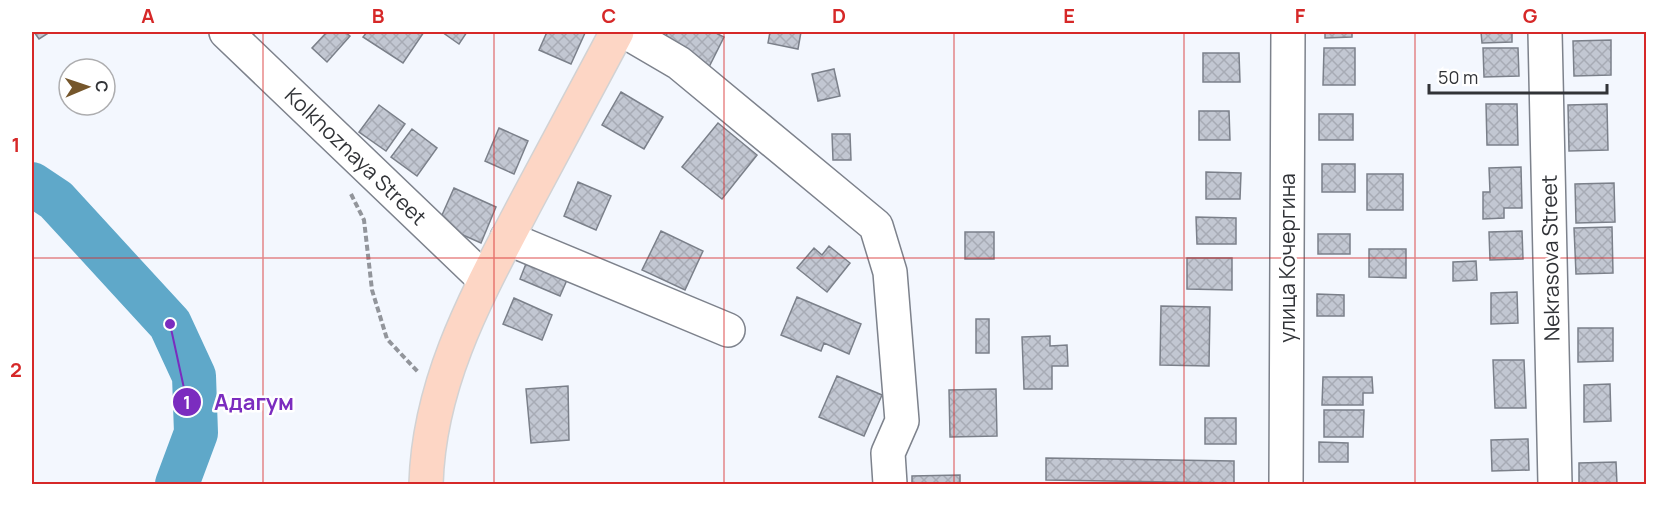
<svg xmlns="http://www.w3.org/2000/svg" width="1678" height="516" viewBox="0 0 1678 516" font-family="Manrope,sans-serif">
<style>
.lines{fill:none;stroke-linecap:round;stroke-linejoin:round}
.river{stroke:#5fa8c9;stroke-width:44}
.building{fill:url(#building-cross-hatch);stroke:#7b808a;stroke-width:1.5}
.minor-casing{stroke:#7d828c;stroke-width:36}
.major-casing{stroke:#d2d2d3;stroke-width:36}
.path{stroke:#92959b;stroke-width:4;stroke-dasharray:6 3;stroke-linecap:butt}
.minor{stroke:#fff;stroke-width:33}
.major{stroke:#fdd6c5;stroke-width:33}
.grid{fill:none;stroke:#d62828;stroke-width:1.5;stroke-opacity:0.55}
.labels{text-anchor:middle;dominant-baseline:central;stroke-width:5;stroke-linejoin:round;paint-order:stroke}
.street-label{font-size:21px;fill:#313337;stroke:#fff}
.leader{fill:none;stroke:#7b2cbf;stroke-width:2}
.callout-dot{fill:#7b2cbf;stroke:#fff;stroke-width:2}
.mark-label{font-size:18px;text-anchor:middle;font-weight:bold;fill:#fff}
.callout-label{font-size:22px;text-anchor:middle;font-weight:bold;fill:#7b2cbf;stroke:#fff;stroke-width:5;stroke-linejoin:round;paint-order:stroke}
.neatline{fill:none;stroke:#d62828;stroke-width:2}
.grid-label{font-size:20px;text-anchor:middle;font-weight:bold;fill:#d62828}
</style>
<defs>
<pattern id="building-cross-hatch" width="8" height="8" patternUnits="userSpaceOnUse" patternTransform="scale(1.5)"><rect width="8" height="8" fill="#c2c7d2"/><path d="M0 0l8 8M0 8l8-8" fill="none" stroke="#a7abb5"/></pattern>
</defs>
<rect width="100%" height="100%" fill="#f3f7fe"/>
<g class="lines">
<path class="river" d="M 32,184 L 56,200 L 170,324 L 194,376 L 196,433 L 177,484"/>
</g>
<path class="building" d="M 34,32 L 50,32 L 39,39 Z
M 327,32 L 345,32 L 350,36 L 327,62 L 312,48 Z
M 367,32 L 424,32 L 403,63 L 363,37 Z
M 442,32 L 467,32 L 459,44 Z
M 547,32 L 585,33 L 571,64 L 539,50 Z
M 668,32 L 714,32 L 724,37 L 709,67 L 662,43 Z
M 770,32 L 801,32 L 798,49 L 768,43 Z
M 1325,32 L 1352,32 L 1352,37 L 1325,38 Z
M 1481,32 L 1512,32 L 1512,42 L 1482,43 Z
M 1611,40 L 1611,75 L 1574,76 L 1573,41 Z
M 1324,48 L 1355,48 L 1355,85 L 1323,85 Z
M 1483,48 L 1518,48 L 1519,76 L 1484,77 Z
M 1203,53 L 1239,53 L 1240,82 L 1203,82 Z
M 834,69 L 840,96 L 818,101 L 812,74 Z
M 621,92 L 663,117 L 644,149 L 602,125 Z
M 1486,104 L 1517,104 L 1518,145 L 1487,145 Z
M 1607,104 L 1608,150 L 1569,151 L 1568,105 Z
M 379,105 L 405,124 L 386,151 L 359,132 Z
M 1199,111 L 1229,111 L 1230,140 L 1199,140 Z
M 1319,114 L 1353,114 L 1353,140 L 1319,140 Z
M 718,123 L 757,155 L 722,199 L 682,167 Z
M 499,128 L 528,141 L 514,174 L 485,161 Z
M 412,129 L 437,148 L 417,176 L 391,157 Z
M 832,134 L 850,134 L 851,160 L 833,160 Z
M 1322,164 L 1355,164 L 1355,192 L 1322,192 Z
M 1521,167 L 1522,208 L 1504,208 L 1504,218 L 1483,219 L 1483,192 L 1490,192 L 1489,168 Z
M 1206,172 L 1241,173 L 1240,199 L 1206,199 Z
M 1367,174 L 1403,174 L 1403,210 L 1367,210 Z
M 578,182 L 611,196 L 596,230 L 564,216 Z
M 1614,183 L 1615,222 L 1576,223 L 1575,184 Z
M 454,188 L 496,207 L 481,243 L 438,224 Z
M 1196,217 L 1236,218 L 1236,244 L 1197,244 Z
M 1612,227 L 1613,273 L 1576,274 L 1574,228 Z
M 661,231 L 703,251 L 685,290 L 642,270 Z
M 1522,231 L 1523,259 L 1490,260 L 1489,232 Z
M 965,232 L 994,232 L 994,259 L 965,259 Z
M 1318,234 L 1350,234 L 1350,254 L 1318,254 Z
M 829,246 L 850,263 L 827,292 L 797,268 L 814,248 L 822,255 Z
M 1369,249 L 1406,249 L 1406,278 L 1369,277 Z
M 529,256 L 570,273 L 560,296 L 520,279 Z
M 1187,258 L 1232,258 L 1232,290 L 1187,289 Z
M 1476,261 L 1477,280 L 1453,281 L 1453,262 Z
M 1517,292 L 1518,323 L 1491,324 L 1491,293 Z
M 1317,294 L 1344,295 L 1344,316 L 1317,316 Z
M 797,297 L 861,324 L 849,354 L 824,343 L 821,351 L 781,335 Z
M 514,298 L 552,315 L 542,340 L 503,324 Z
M 1161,306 L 1210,307 L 1209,366 L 1160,365 Z
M 976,319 L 989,319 L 989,353 L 976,353 Z
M 1578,328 L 1613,328 L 1613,361 L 1578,362 Z
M 1050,336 L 1050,346 L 1067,345 L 1068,366 L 1052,366 L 1052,389 L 1024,389 L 1022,337 Z
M 1493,360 L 1524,360 L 1526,408 L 1495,408 Z
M 837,376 L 882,395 L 864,436 L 819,417 Z
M 1323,377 L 1372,377 L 1373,393 L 1363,393 L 1363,405 L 1322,405 Z
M 1610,384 L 1611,421 L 1584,422 L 1584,385 Z
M 568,386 L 569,440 L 531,443 L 526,389 Z
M 996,389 L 997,436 L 950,437 L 949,390 Z
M 1324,410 L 1364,410 L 1363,437 L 1324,437 Z
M 1205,418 L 1236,418 L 1236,444 L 1205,444 Z
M 1528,439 L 1529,470 L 1492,471 L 1491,440 Z
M 1319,442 L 1348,443 L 1348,462 L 1319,462 Z
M 1046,458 L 1234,461 L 1234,483 L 1046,480 Z
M 1616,462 L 1617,484 L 1579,484 L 1579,463 Z
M 960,475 L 960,484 L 912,484 L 912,476 Z"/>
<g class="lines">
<g class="minor-casing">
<path id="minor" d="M 226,32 L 485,280
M 626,32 L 679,63 L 876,226 L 890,272 L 902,421 L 888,453 L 890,484
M 1545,32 L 1555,484
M 507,238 L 728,330
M 1286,484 L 1288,32"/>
</g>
<g class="major-casing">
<path id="major" d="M 426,484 C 429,380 478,294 525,204 C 556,147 586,89 617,32"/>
</g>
<path class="path" d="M 351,194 L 364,220 L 372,290 L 387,339 L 418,372"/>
<use href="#minor" class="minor"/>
<use href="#major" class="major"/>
</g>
<path class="grid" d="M 263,32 L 263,484M 494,32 L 494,484M 724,32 L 724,484M 954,32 L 954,484M 1184,32 L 1184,484M 1415,32 L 1415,484M 32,258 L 1646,258"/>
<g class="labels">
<g class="street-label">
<text transform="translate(356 156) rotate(44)">Kolkhoznaya Street</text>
<text transform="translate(1287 258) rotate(-90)">улица Кочергина</text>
<text transform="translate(1550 258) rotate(-91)">Nekrasova Street</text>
</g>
</g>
<path class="leader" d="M170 324L187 402"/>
<g class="callout-dot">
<circle cx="170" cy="324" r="6"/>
<circle cx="187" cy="402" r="15"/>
</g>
<g class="mark-label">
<text x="187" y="409">1</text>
</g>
<g class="callout-label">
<text x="254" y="410">Адагум</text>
</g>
<rect width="1678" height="516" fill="none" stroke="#ffffff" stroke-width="66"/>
<g transform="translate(87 87) rotate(88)"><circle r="28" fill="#ffffff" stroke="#adadaf" stroke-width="1.5"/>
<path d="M0-4.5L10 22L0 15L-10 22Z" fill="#75562b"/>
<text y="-9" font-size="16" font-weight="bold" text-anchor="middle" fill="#313337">С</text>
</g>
<path d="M1429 84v9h178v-9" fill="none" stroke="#313337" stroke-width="3"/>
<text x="1438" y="84" font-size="18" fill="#313337" stroke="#ffffff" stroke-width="4.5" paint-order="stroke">50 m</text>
<rect x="33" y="33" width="1612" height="450" class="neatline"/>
<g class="grid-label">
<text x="148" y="23">A</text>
<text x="378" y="23">B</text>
<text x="609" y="23">C</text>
<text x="839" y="23">D</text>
<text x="1069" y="23">E</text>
<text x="1300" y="23">F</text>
<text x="1530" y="23">G</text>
<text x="16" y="152">1</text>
<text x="16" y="377">2</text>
</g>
</svg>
